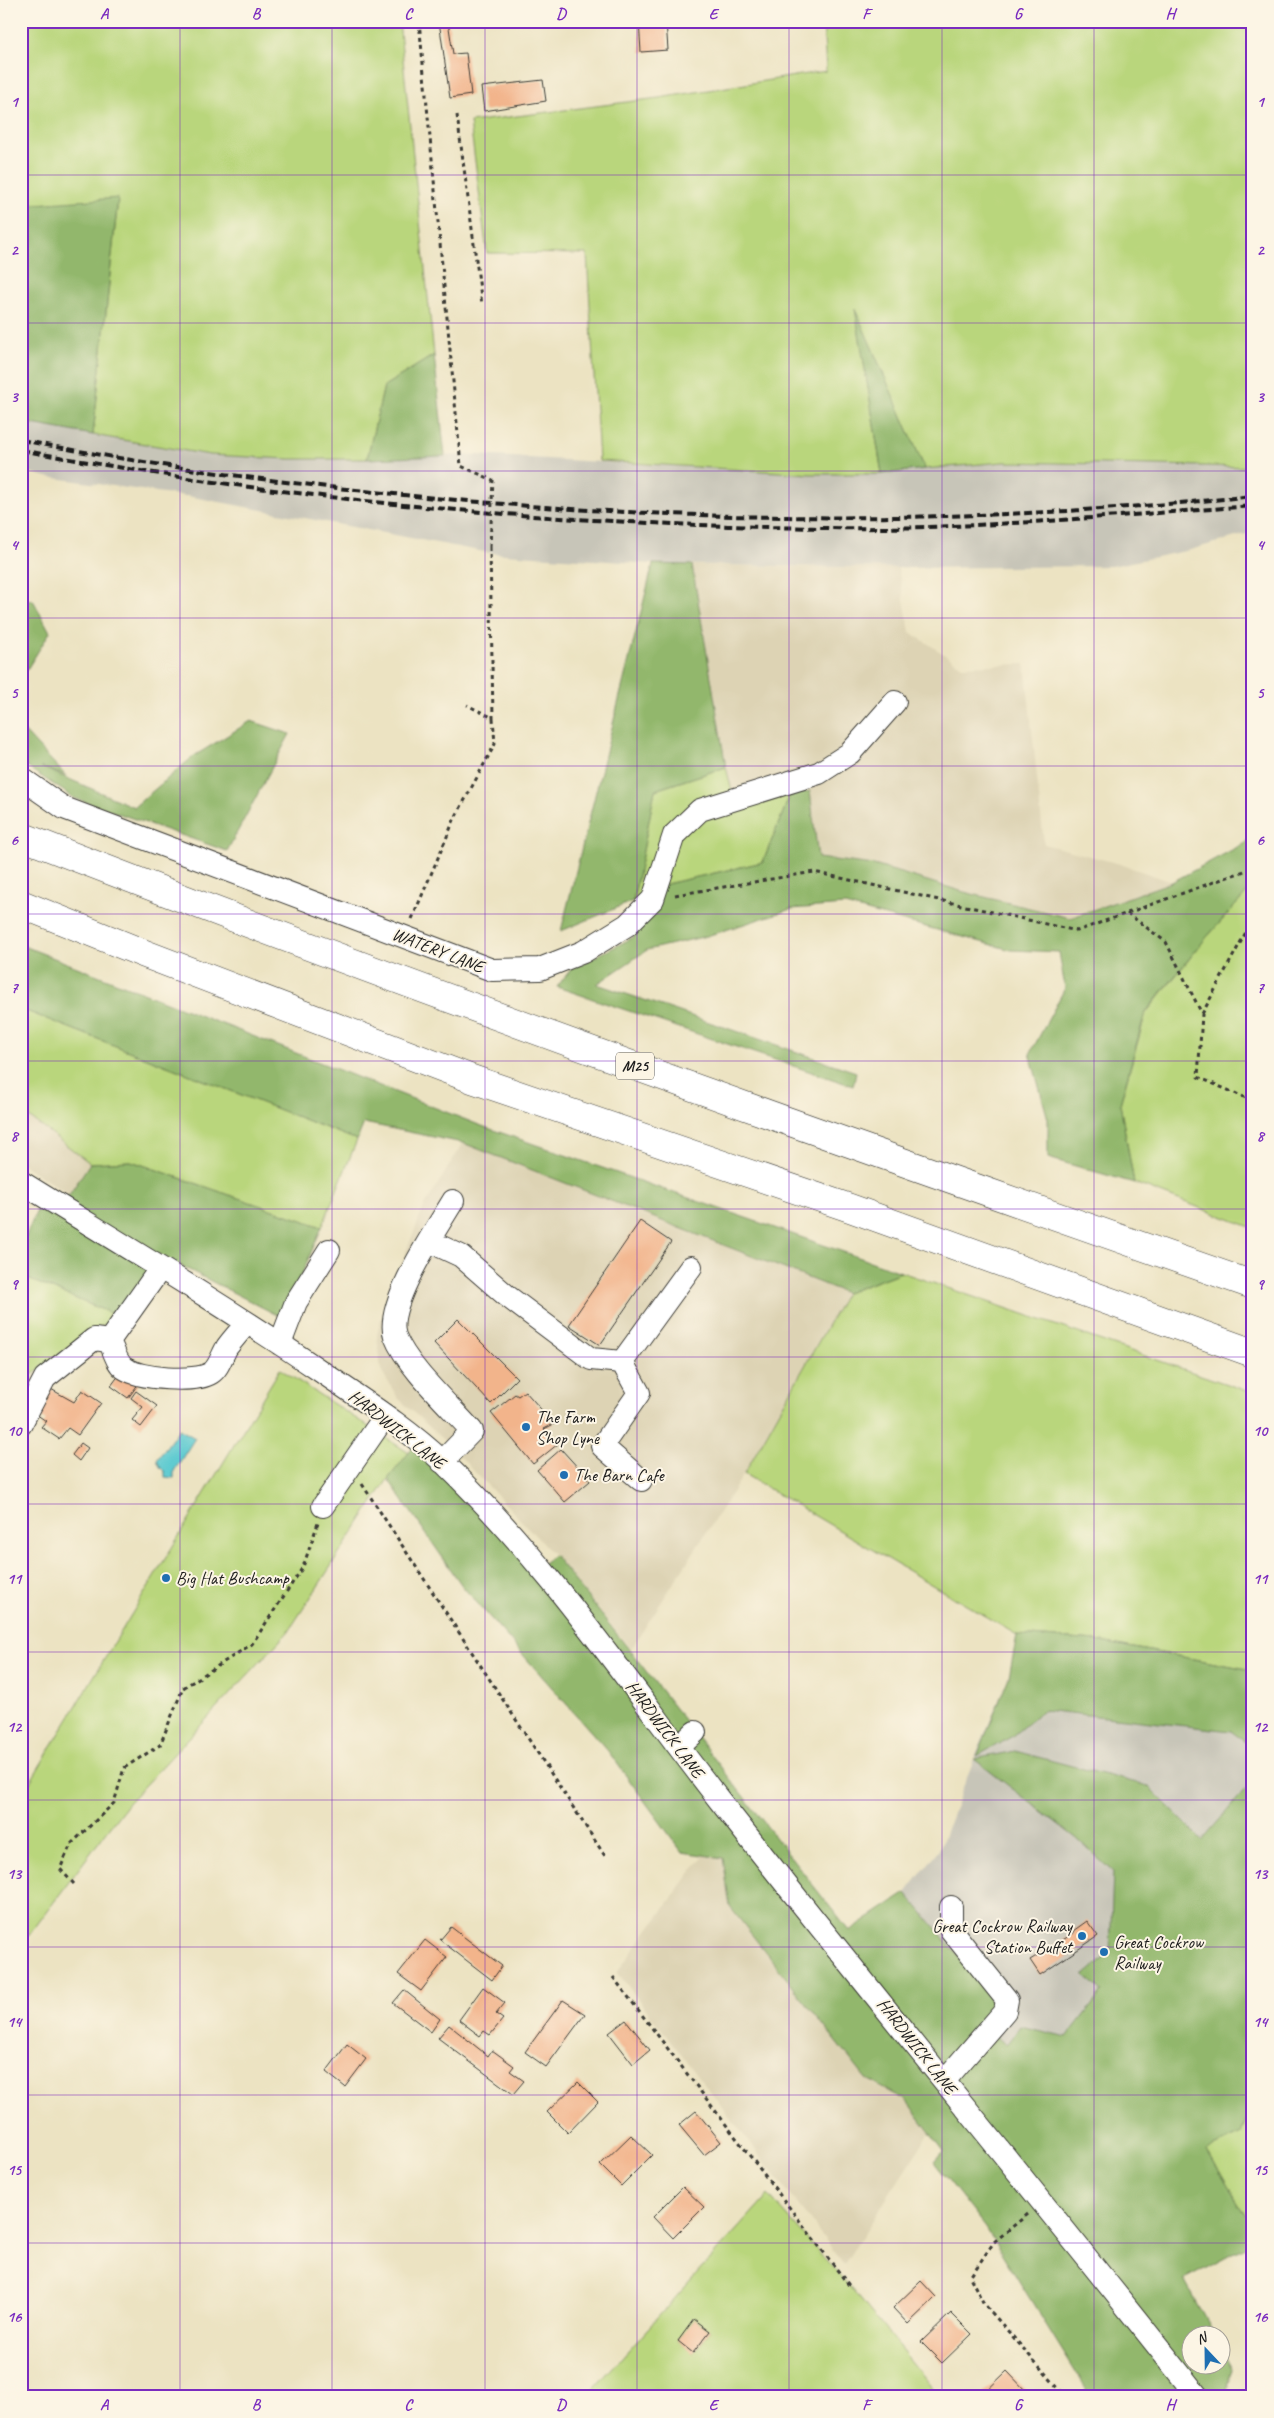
<svg xmlns="http://www.w3.org/2000/svg" width="1274" height="2418" viewBox="0 0 1274 2418" font-family="Caveat,sans-serif">
<style>
.built{fill:#ddd3b4}
.industrial{fill:#c7c5b8}
.green{fill:#b9d67c;stroke:#6a794c;fill-rule:evenodd}
.forest{fill:#92b76c;stroke:#576a44}
.water{fill:#5dcad0;stroke:#3c7376}
.building{fill:#f2b48b}
.lines{fill:none;stroke-linecap:round;stroke-linejoin:round}
.minor-casing{stroke:#3b3a35;stroke-width:24}
.highway-casing{stroke:#3b3a35;stroke-width:29}
.path{stroke:#3b3a35;stroke-width:3;stroke-dasharray:4 4;stroke-linecap:butt}
.minor{stroke:#fff;stroke-width:22}
.highway{stroke:#fff;stroke-width:28}
.rail{stroke:#1c1c1c;stroke-width:4;stroke-dasharray:8 4;stroke-linecap:butt}
.path-bridge{stroke:#3b3a35;stroke-width:3;stroke-dasharray:4 4;stroke-linecap:butt}
.grid{fill:none;stroke:#7b2cbf;stroke-width:1;stroke-opacity:0.55}
.poi-dot{fill:#1f6fb2;stroke:#fcf5e5;stroke-width:2}
.labels{text-anchor:middle;dominant-baseline:central;stroke-width:4;stroke-linejoin:round;paint-order:stroke}
.shield{fill:#fcf5e5;stroke:#5f5d58;stroke-width:1}
.shield-label{font-size:16px;font-weight:bold;fill:#1c1c1c}
.street-label{font-size:18px;fill:#1c1c1c;stroke:#fcf5e5}
.poi-label{font-size:18px;fill:#1c1c1c;stroke:#fcf5e5;text-anchor:start}
.neatline{fill:none;stroke:#7b2cbf;stroke-width:2}
.grid-label{font-size:16px;text-anchor:middle;font-weight:bold;fill:#7b2cbf}
</style>
<rect width="100%" height="100%" fill="#fcf5e5"/>
<filter id="ink" filterUnits="userSpaceOnUse"><feTurbulence type="fractalNoise" baseFrequency=".02" numOctaves="2"/><feDisplacementMap in="SourceGraphic" scale="10" xChannelSelector="R" yChannelSelector="G"/><feConvolveMatrix kernelMatrix="1 2 1 2 8 2 1 2 1" color-interpolation-filters="sRGB"/></filter>
<filter id="wash" filterUnits="userSpaceOnUse"><feTurbulence type="fractalNoise" baseFrequency=".0096" numOctaves="4" result="noise"/><feDisplacementMap in="SourceGraphic" scale="20" xChannelSelector="R" yChannelSelector="G"/><feGaussianBlur stdDeviation="1.12" result="paint"/><feColorMatrix in="noise" values="0 0 0 0 0 0 0 0 0 0 0 0 0 0 0 0 0 1.4 0 .05"/><feComposite in="paint" operator="in"/></filter>
<g filter="url(#wash)">
<rect width="100%" height="100%" fill="#ece3c2"/>
<path class="built" d="M 692,565 L 898,568 L 910,632 L 962,666 L 1025,664 L 1044,844 L 1120,864 L 1172,882 L 1070,918 L 964,892 L 874,865 L 818,858 L 810,792 L 790,795 L 732,795 Z
M 21,1111 L 90,1163 L 69,1195 L 21,1163 Z
M 463,1143 L 846,1293 L 744,1474 L 631,1649 L 554,1555 L 454,1450 L 398,1398 L 381,1370 L 377,1335 L 385,1303 L 424,1207 Z
M 704,1855 L 723,1858 L 730,1907 L 866,2079 L 906,2100 L 930,2132 L 844,2264 L 617,1972 Z"/>
<path class="industrial" d="M 21,422 L 210,455 L 289,459 L 477,455 L 811,474 L 882,474 L 965,464 L 1004,462 L 1253,467 L 1253,532 L 1190,550 L 1112,566 L 898,568 L 653,564 L 490,553 L 193,497 L 47,477 L 21,470 Z
M 1017,1635 L 1253,1670 L 1253,2096 L 1128,2160 L 988,2030 L 1005,2010 L 906,1893 L 939,1850 L 974,1759 L 1009,1677 Z"/>
<path class="green" d="M 23,21 L 399,21 L 434,355 L 384,386 L 367,459 L 289,459 L 210,455 L 93,435 L 118,199 L 21,205 Z
M 823,21 L 1253,21 L 1253,467 L 1004,462 L 925,469 L 856,312 L 882,474 L 811,474 L 599,461 L 587,254 L 487,253 L 470,122 L 659,98 L 826,71 Z
M 726,767 L 733,795 L 790,795 L 763,862 L 649,888 L 633,901 L 655,790 Z
M 1253,886 L 1253,1228 L 1134,1183 L 1120,1104 L 1146,1013 L 1206,938 Z
M 21,1009 L 357,1140 L 322,1227 L 131,1161 L 90,1163 L 21,1111 Z
M 901,1272 L 1253,1393 L 1253,1670 L 1096,1641 L 1017,1635 L 744,1474 L 846,1293 Z
M 21,1276 L 120,1317 L 88,1333 L 32,1375 L 21,1401 Z
M 280,1369 L 409,1453 L 388,1479 L 288,1632 L 128,1803 L 21,1946 L 21,1797 Z
M 1253,2096 L 1253,2229 L 1207,2150 L 1241,2134 Z
M 768,2195 L 851,2288 L 933,2388 L 928,2397 L 586,2397 ZM 694,2319 L 710,2331 L 694,2353 L 678,2341 Z"/>
<path class="forest" d="M 118,198 L 93,435 L 21,422 L 21,205 Z
M 855,309 L 925,469 L 882,474 Z
M 434,355 L 445,456 L 367,459 L 384,386 Z
M 653,564 L 692,565 L 726,767 L 655,790 L 633,901 L 561,931 Z
M 21,599 L 33,600 L 50,632 L 21,679 Z
M 251,721 L 290,734 L 227,851 L 74,798 L 21,763 L 21,728 L 66,776 L 41,767 L 134,807 L 194,756 Z
M 810,791 L 818,858 L 874,865 L 964,892 L 1070,918 L 1172,882 L 1245,843 L 1253,834 L 1253,886 L 1206,938 L 1145,1013 L 1120,1104 L 1134,1183 L 1048,1158 L 1048,1119 L 1030,1054 L 1065,988 L 1059,952 L 1011,950 L 845,905 L 791,909 L 707,936 L 647,950 L 597,984 L 856,1072 L 853,1086 L 557,987 L 571,969 L 634,937 L 649,888 L 763,862 L 790,795 Z
M 21,945 L 479,1125 L 901,1272 L 846,1293 L 463,1143 L 364,1123 L 357,1140 L 21,1009 Z
M 131,1161 L 322,1227 L 283,1318 L 158,1254 L 120,1317 L 21,1276 L 21,1247 L 38,1208 L 69,1195 L 90,1163 Z
M 418,1441 L 540,1565 L 554,1555 C 654,1679 750,1806 849,1931 L 906,1893 L 1005,2011 L 989,2030 L 1006,2045 L 1020,2026 L 1067,2037 L 1102,1992 L 1084,1975 L 1110,1953 L 1113,1872 L 1076,1838 L 974,1759 L 1015,1751 L 1148,1786 L 1202,1840 L 1253,1781 L 1253,2096 L 1241,2134 L 1207,2150 L 1253,2229 L 1253,2243 L 1184,2280 L 1214,2335 L 1192,2336 L 1192,2366 L 1222,2366 L 1222,2349 L 1232,2368 L 1224,2397 L 1091,2397 L 986,2228 L 934,2162 L 944,2151 L 906,2100 L 866,2079 L 730,1907 L 723,1858 L 682,1852 L 608,1751 L 463,1587 L 388,1479 Z
M 1017,1635 L 1096,1641 L 1253,1670 L 1253,1748 L 1231,1731 L 1043,1710 L 1011,1737 L 977,1756 L 1009,1677 Z"/>
<path class="water" d="M 179,1429 L 195,1438 L 174,1471 L 174,1478 L 165,1477 L 165,1472 L 160,1467 L 157,1460 Z"/>
<g id="blocks">
<path class="building" d="M 439,21 L 448,21 L 453,54 L 466,53 L 471,95 L 450,98 Z
M 639,21 L 666,21 L 668,50 L 641,52 Z
M 543,80 L 546,101 L 484,111 L 481,87 Z
M 640,1221 L 671,1242 L 600,1345 L 569,1325 Z
M 458,1319 L 517,1378 L 491,1404 L 434,1343 Z
M 122,1371 L 139,1383 L 128,1398 L 111,1386 Z
M 49,1388 L 74,1402 L 82,1390 L 101,1403 L 78,1435 L 68,1428 L 59,1439 L 41,1427 L 46,1421 L 33,1412 Z
M 136,1391 L 157,1406 L 141,1427 L 132,1420 L 143,1407 L 131,1398 Z
M 525,1391 L 554,1424 L 544,1429 L 558,1444 L 533,1464 L 491,1413 L 515,1394 L 518,1396 Z
M 81,1443 L 88,1448 L 79,1461 L 72,1455 Z
M 561,1449 L 590,1481 L 565,1502 L 537,1470 Z
M 1087,1921 L 1098,1936 L 1040,1975 L 1030,1960 L 1074,1933 L 1073,1931 Z
M 451,1927 L 502,1966 L 492,1980 L 440,1940 Z
M 425,1940 L 447,1957 L 421,1991 L 398,1974 Z
M 483,1987 L 505,2003 L 496,2014 L 503,2019 L 490,2035 L 484,2031 L 480,2036 L 459,2020 Z
M 404,1990 L 440,2019 L 431,2032 L 393,2003 Z
M 563,2000 L 585,2014 L 546,2067 L 525,2052 Z
M 626,2020 L 650,2050 L 633,2064 L 609,2033 Z
M 449,2025 L 488,2056 L 492,2050 L 514,2066 L 510,2071 L 524,2081 L 513,2094 L 438,2038 Z
M 347,2044 L 366,2059 L 345,2087 L 326,2072 Z
M 578,2082 L 598,2102 L 568,2133 L 547,2112 Z
M 696,2111 L 721,2142 L 704,2155 L 679,2125 Z
M 631,2135 L 652,2155 L 621,2186 L 600,2165 Z
M 683,2187 L 704,2207 L 673,2238 L 653,2217 Z
M 921,2281 L 936,2297 L 908,2324 L 893,2308 Z
M 951,2313 L 972,2334 L 942,2363 L 921,2342 Z
M 694,2319 L 710,2331 L 693,2353 L 678,2341 Z
M 1007,2371 L 1027,2392 L 1023,2397 L 980,2397 Z"/>
</g>
</g>
<g filter="url(#ink)">
<use href="#blocks" fill-opacity="0" stroke="#3b3a35" stroke-width="1"/>
<g class="lines">
<g class="minor-casing">
<path id="minor" d="M 21,778 L 64,808 L 492,970 L 540,969 L 583,952 L 627,925 L 653,899 L 674,835 L 700,810 L 819,773 L 850,753 L 895,702
M 21,1182 C 121,1244 222,1304 319,1370 C 361,1399 406,1427 443,1462 C 549,1564 630,1686 720,1801 C 877,2001 1040,2197 1198,2397
M 429,1241 L 461,1256 L 507,1296 L 591,1359 L 622,1362 L 691,1267
M 109,1341 L 160,1269
M 280,1344 L 296,1302 L 329,1250
M 622,1362 L 639,1393 L 602,1446 L 641,1480
M 21,1424 L 45,1378 L 94,1339 L 109,1341 C 114,1350 116,1362 124,1368 C 140,1379 195,1383 211,1373 C 219,1368 222,1355 227,1347 C 233,1339 240,1331 247,1323
M 442,1462 L 472,1431 C 449,1405 407,1367 395,1336 C 384,1305 437,1228 453,1201
M 323,1506 L 385,1416
M 679,1747 L 695,1732
M 945,2080 L 1005,2011 L 1007,2000 L 951,1930 L 951,1907"/>
</g>
<g class="highway-casing">
<path id="highway" d="M 21,836 C 428,995 840,1141 1253,1285
M 21,904 L 145,954 L 472,1079 L 850,1208 L 1253,1353"/>
</g>
<path class="path" d="M 419,21 L 461,466 L 493,480
M 457,115 L 482,305
M 490,547 L 493,718
M 675,895 L 814,872 L 1077,931 L 1253,868
M 1127,913 L 1166,942 L 1202,1014 L 1198,1077 L 1253,1101
M 412,919 L 454,820 L 495,744 L 493,718 L 467,705
M 1202,1014 L 1253,919
M 362,1484 L 605,1856
M 74,1884 L 60,1869 L 71,1844 L 114,1803 L 124,1768 L 160,1745 L 183,1688 L 252,1644 L 303,1567 L 318,1523
M 613,1977 L 851,2288
M 1028,2214 L 994,2242 L 970,2277 L 984,2304 L 1066,2397"/>
<use href="#minor" class="minor"/>
<use href="#highway" class="highway"/>
<path class="rail" d="M 21,440 C 161,468 304,486 446,499 C 714,524 985,524 1253,496
M 21,450 C 286,500 555,525 824,528 C 968,530 1110,516 1253,506"/>
<path class="path-bridge" d="M 490,547 L 493,480"/>
</g>
</g>
<path class="grid" d="M 180,21 L 180,2397M 332,21 L 332,2397M 485,21 L 485,2397M 637,21 L 637,2397M 789,21 L 789,2397M 942,21 L 942,2397M 1094,21 L 1094,2397M 21,175 L 1253,175M 21,323 L 1253,323M 21,471 L 1253,471M 21,618 L 1253,618M 21,766 L 1253,766M 21,914 L 1253,914M 21,1061 L 1253,1061M 21,1209 L 1253,1209M 21,1357 L 1253,1357M 21,1504 L 1253,1504M 21,1652 L 1253,1652M 21,1800 L 1253,1800M 21,1947 L 1253,1947M 21,2095 L 1253,2095M 21,2243 L 1253,2243"/>
<g class="poi-dot">
<circle cx="526" cy="1427" r="5"/>
<circle cx="564" cy="1475" r="5"/>
<circle cx="166" cy="1578" r="5"/>
<circle cx="1082" cy="1936" r="5"/>
<circle cx="1104" cy="1952" r="5"/>
</g>
<g class="labels">
<rect class="shield" x="616" y="1052.5" width="38" height="27" rx="4"/>
<g class="shield-label">
<text x="635" y="1066">M25</text>
</g>
<g class="street-label">
<text transform="translate(438 950) rotate(21)">WATERY LANE</text>
<text transform="translate(397 1429) rotate(38)">HARDWICK LANE</text>
<text transform="translate(665 1729) rotate(53)">HARDWICK LANE</text>
<text transform="translate(917 2046) rotate(52)">HARDWICK LANE</text>
</g>
<g class="poi-label">
<text x="536" y="1417">The Farm<tspan x="536" dy="21">Shop Lyne</tspan></text>
<text x="574" y="1475">The Barn Cafe</text>
<text x="176" y="1578">Big Hat Bushcamp</text>
<text x="1072" y="1926" text-anchor="end">Great Cockrow Railway<tspan x="1072" dy="21">Station Buffet</tspan></text>
<text x="1114" y="1942">Great Cockrow<tspan x="1114" dy="21">Railway</tspan></text>
</g>
</g>
<rect width="1274" height="2418" fill="none" stroke="#fcf5e5" stroke-width="55"/>
<g transform="translate(1206 2350) rotate(338)"><circle r="24" fill="#fcf5e5" stroke="#a29e95"/>
<path d="M0-4L9 19L0 12L-9 19Z" fill="#1f6fb2"/>
<text y="-8" font-size="14" font-weight="bold" text-anchor="middle" fill="#1c1c1c">N</text>
</g>
<rect x="28" y="28" width="1218" height="2362" class="neatline"/>
<g class="grid-label">
<text x="104" y="19">A</text>
<text x="256" y="19">B</text>
<text x="408" y="19">C</text>
<text x="561" y="19">D</text>
<text x="713" y="19">E</text>
<text x="866" y="19">F</text>
<text x="1018" y="19">G</text>
<text x="1170" y="19">H</text>
<text x="14" y="107">1</text>
<text x="1260" y="107">1</text>
<text x="14" y="255">2</text>
<text x="1260" y="255">2</text>
<text x="14" y="402">3</text>
<text x="1260" y="402">3</text>
<text x="14" y="550">4</text>
<text x="1260" y="550">4</text>
<text x="14" y="698">5</text>
<text x="1260" y="698">5</text>
<text x="14" y="845">6</text>
<text x="1260" y="845">6</text>
<text x="14" y="993">7</text>
<text x="1260" y="993">7</text>
<text x="14" y="1141">8</text>
<text x="1260" y="1141">8</text>
<text x="14" y="1289">9</text>
<text x="1260" y="1289">9</text>
<text x="14" y="1436">10</text>
<text x="1260" y="1436">10</text>
<text x="14" y="1584">11</text>
<text x="1260" y="1584">11</text>
<text x="14" y="1732">12</text>
<text x="1260" y="1732">12</text>
<text x="14" y="1879">13</text>
<text x="1260" y="1879">13</text>
<text x="14" y="2027">14</text>
<text x="1260" y="2027">14</text>
<text x="14" y="2175">15</text>
<text x="1260" y="2175">15</text>
<text x="14" y="2322">16</text>
<text x="1260" y="2322">16</text>
<text x="104" y="2410">A</text>
<text x="256" y="2410">B</text>
<text x="408" y="2410">C</text>
<text x="561" y="2410">D</text>
<text x="713" y="2410">E</text>
<text x="866" y="2410">F</text>
<text x="1018" y="2410">G</text>
<text x="1170" y="2410">H</text>
</g>
</svg>
